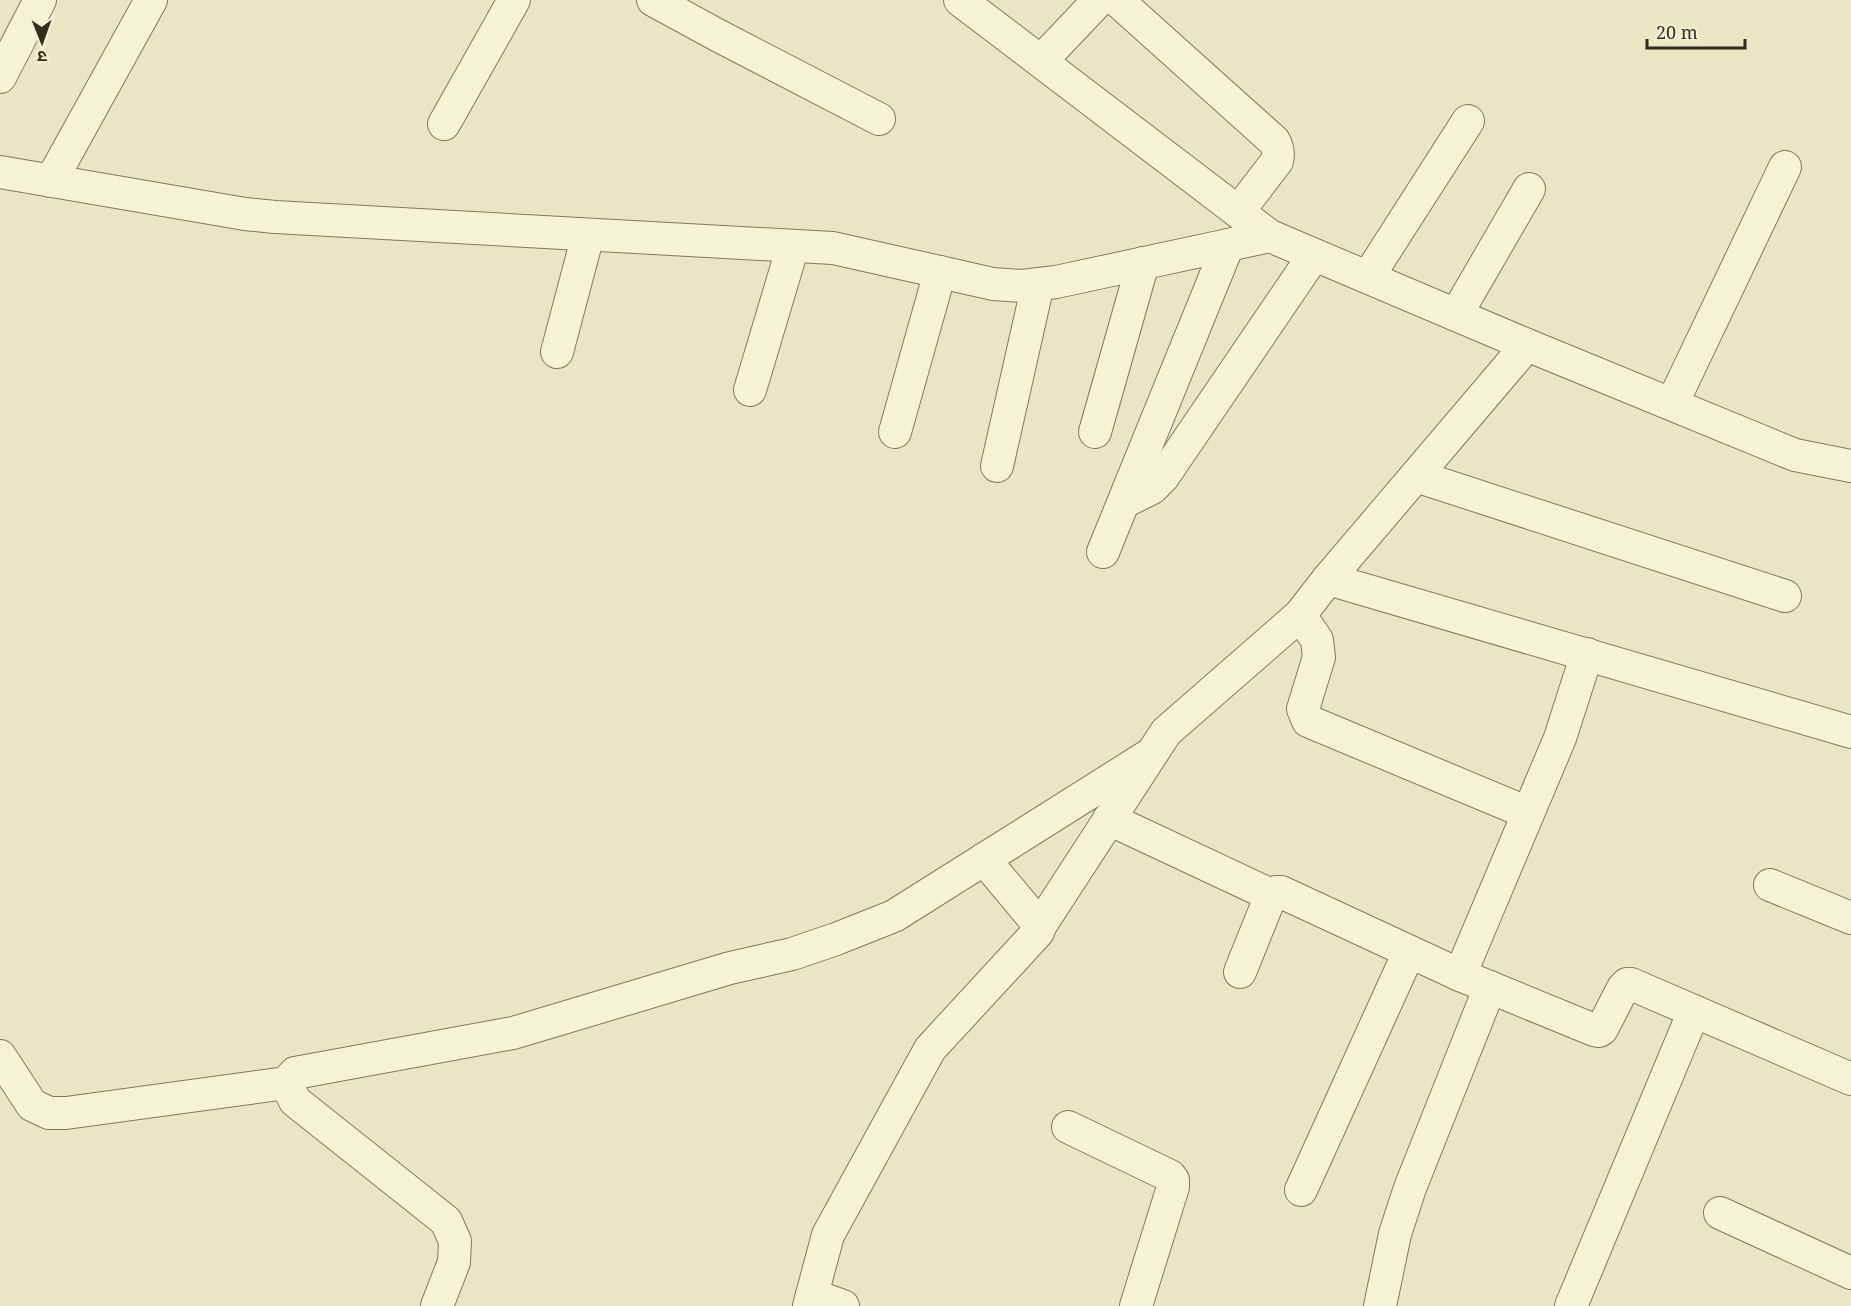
<svg xmlns="http://www.w3.org/2000/svg" width="1851" height="1306" font-family="'Noto Serif','Noto Sans Devanagari',serif">
<rect width="100%" height="100%" fill="#e9e7c3"/>
<g fill="none" stroke-linecap="round" stroke-linejoin="round">
<defs>
<g id="minor">
<path d="M653,0l66,36 160,83"/>
<path d="M960,0l310,236 257,109 268,110 56,11"/>
<path d="M1117,0l157,141c4,7 5,12 3,20l-39,51"/>
<path d="M1041,61l58,-61"/>
<path d="M0,77l40,-77"/>
<path d="M444,124l70,-124"/>
<path d="M0,172l245,42 30,3 558,31 160,36 29,2 34,-4 214,-46"/>
<path d="M51,181l100,-181"/>
<path d="M1368,277l100,-156"/>
<path d="M1456,315l73,-126"/>
<path d="M557,352l31,-117"/>
<path d="M750,390l43,-144"/>
<path d="M1672,404l113,-237"/>
<path d="M895,432l45,-160"/>
<path d="M1095,432l48,-169"/>
<path d="M997,466l41,-182"/>
<path d="M1416,476l369,120"/>
<path d="M1124,502l28,-14 11,-11 151,-222"/>
<path d="M1103,552l125,-307"/>
<path d="M1328,579l523,153"/>
<path d="M1300,615l17,25 2,17 -16,52 5,12 220,92"/>
<path d="M1109,819l162,76"/>
<path d="M984,859l56,67"/>
<path d="M1770,885l81,33"/>
<path d="M1240,972l31,-77 5,-3h5l179,83 134,55 5,1 3,-2 21,-41 4,-4h4l220,95"/>
<path d="M1460,975l100,-237 27,-84"/>
<path d="M0,1056l32,49 17,8h17l220,-30"/>
<path d="M1068,1127l102,49 3,4v7l-37,119"/>
<path d="M1301,1190l108,-238"/>
<path d="M1720,1213l131,60"/>
<path d="M812,1295l31,11"/>
<path d="M437,1306l17,-44 1,-21 -9,-20 -151,-120 -9,-18 9,-10 218,-40 217,-65 62,-14 44,-15 58,-23 257,-162"/>
<path d="M809,1306l19,-71 102,-186 108,-117 2,-6 126,-194 134,-117 28,-36 199,-234"/>
<path d="M1380,1306l15,-72 15,-46 80,-201"/>
<path d="M1571,1306l123,-295"/>
</g>
</defs>
<use href="#minor" stroke="#81795c" stroke-width="34"/>
<use href="#minor" stroke="#f5f3d5" stroke-width="32"/>
</g>
<g transform="translate(42 42) rotate(179)" stroke="#f1f0d2" stroke-width="4.5" paint-order="stroke">
<path d="M0-4.5L10 22L0 15L-10 22Z" fill="#332d1e"/>
<text y="-9" font-size="16" font-weight="bold" text-anchor="middle" fill="#332d1e">उ</text>
</g>
<path d="M1647 39v9h98v-9" fill="none" stroke="#332d1e" stroke-width="3"/>
<text x="1656" y="39" font-size="18" fill="#332d1e" stroke="#f1f0d2" stroke-width="4.5" paint-order="stroke">20 m</text>
</svg>
